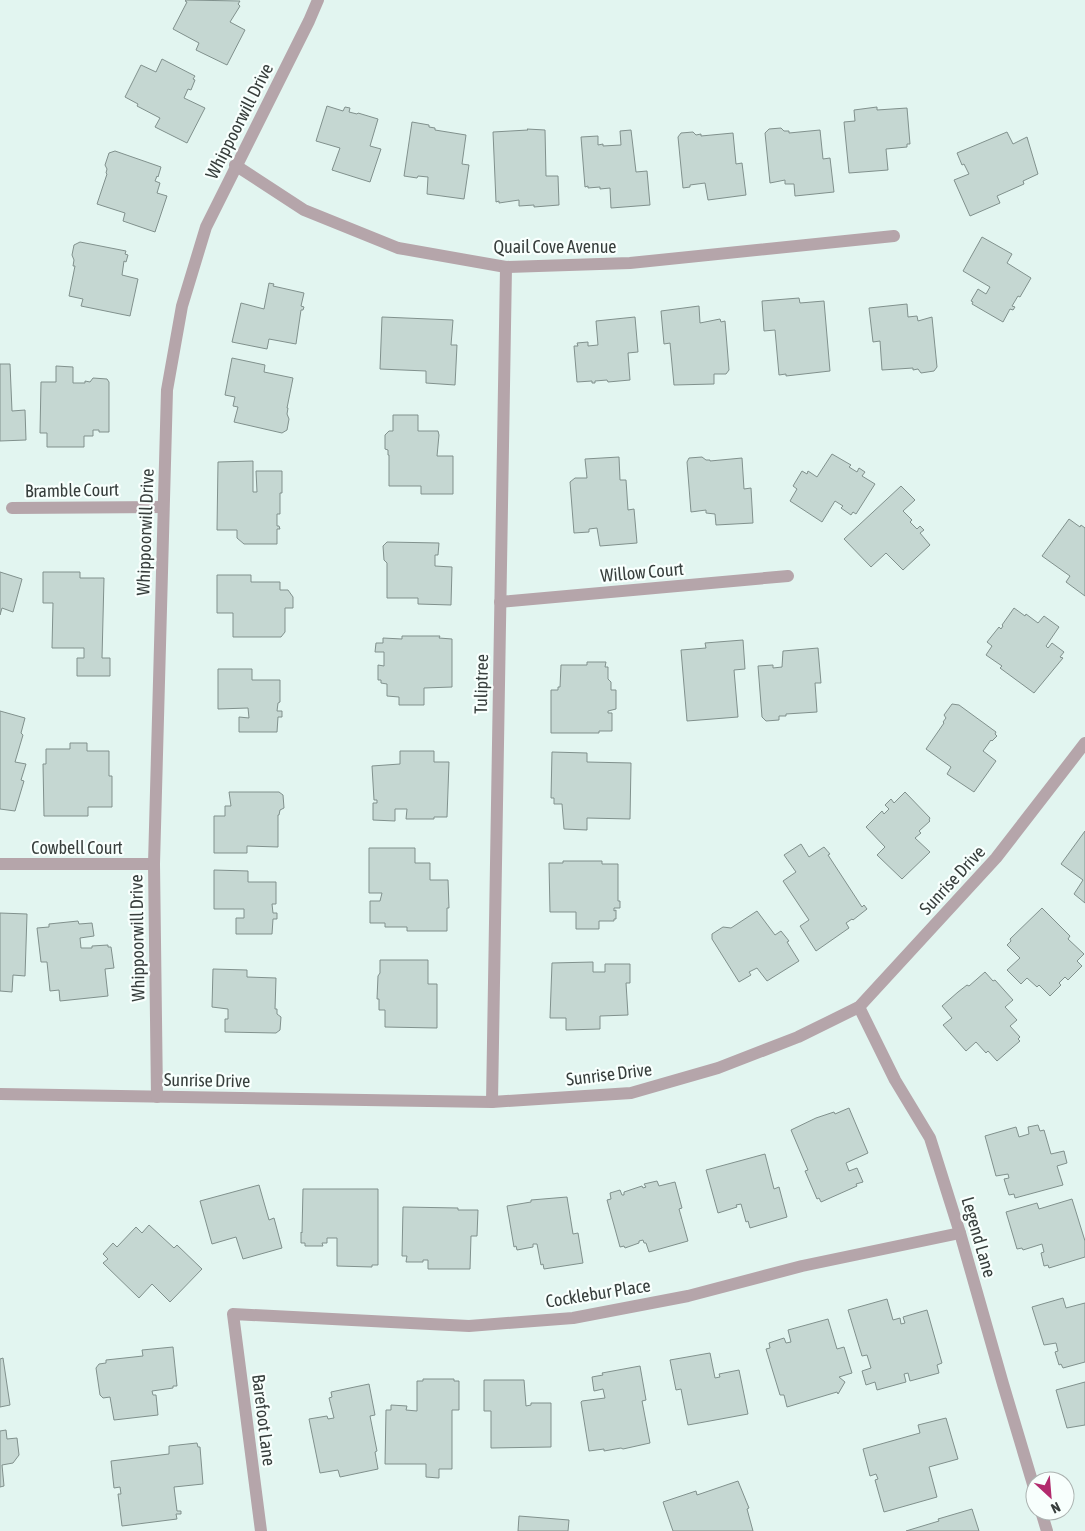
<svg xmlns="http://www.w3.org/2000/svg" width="1085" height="1531" font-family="'Asap Condensed',sans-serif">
<rect width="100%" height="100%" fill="#e2f5f0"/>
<g fill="#c5d7d2" stroke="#81918d">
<path d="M186,0l54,1 -2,3 2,2 -10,16 15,8 -18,35 -31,-15 3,-7 -26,-14 14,-27 -2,-1z"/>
<path d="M162,59l33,17 -2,3 2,1 -4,10 -3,-1 -4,9 21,10 -18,35 -32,-16 5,-9 -23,-12 1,-2 -13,-7 16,-32 15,7z"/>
<path d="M327,106l16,5 2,-4 5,1 -1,4 8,2 1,-1 20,6 -8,27 11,3 -11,33 -38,-12 8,-22 -24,-7z"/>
<path d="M877,107v3l30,-2 3,36h-3v3l-21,2 2,21 -39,3 -5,-51 11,-1 -1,-11z"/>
<path d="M412,122l17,3v2l6,1v2l31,5 -4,29 7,1 -5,34 -37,-5 1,-17 -10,-1 -1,2 -13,-2z"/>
<path d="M781,128l3,3h5v2l31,-3 3,29 7,-1 4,34 -39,4 -1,-12h-9v-4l-15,3 -5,-50 4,-4z"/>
<path d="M527,129l18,1 1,46h12l1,29 -25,2v-2l-15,1v-6l-20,3v-2l-3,1 -3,-70 35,-2z"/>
<path d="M631,130l5,42 11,-1 3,34 -39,3 -1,-20 -10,1v-2l-12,1v-2l-3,1 -4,-50 17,-1v9l5,-1v2l18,-1 -1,-14z"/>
<path d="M693,132l3,3 5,-1v2l32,-3 3,31 6,-1 4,32 -38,5 -3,-17 -15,2v2l-7,1 -5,-51 3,-4z"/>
<path d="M1007,132l6,12 14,-7 11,37 -15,7 1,3 -27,12 3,7 -30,13 -16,-36 15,-6 -5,-10 -2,1 -5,-12z"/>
<path d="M115,151l46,16 -3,10 -1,-1 -2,5 5,2 -3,10 10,3 -12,36 -32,-11 2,-8 -28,-9 10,-30 -1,-1 1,-4 -2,-4 4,-12z"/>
<path d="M982,237l30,17 -5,9 24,15 -11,19 -2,-1 -6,10 3,1 -2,3 -3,-1 -7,13 -31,-18 1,-2 -2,-1 7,-12 8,5 4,-7 -27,-16z"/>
<path d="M80,242l46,9 -1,3 3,1 -2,7 -2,-1 -2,14 16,4 -8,37 -49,-10 2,-7 -14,-3 6,-30h-2l1,-6 -2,-5 2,-10z"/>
<path d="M269,283l5,1 -1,2 31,7 -3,13 3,1 -1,3h-2l-5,34 -27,-5 -2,10 -35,-7 9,-39 23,6z"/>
<path d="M799,298l1,5 24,-2 6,70 -44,5v-2l-7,1 -4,-45 -11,1 -2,-30z"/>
<path d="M907,304l1,13 9,-1 1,5 14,-4 5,50 -3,4 -13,2 -3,-4 -5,1v-2l-31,2 -2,-29 -7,1 -4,-34z"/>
<path d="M699,306l1,17 20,-4 1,3 4,-1 4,49 -3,4h-12v10l-40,1 -4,-42 -6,1 -3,-33z"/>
<path d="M382,317l71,3 -2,25h6l-2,40 -29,-2v-12l-46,-2z"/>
<path d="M635,317l3,35 -10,1 2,27 -22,2 -1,-2 -12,1v2h-3v-2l-15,1 -3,-36h4l-1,-3 11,-1v4l10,-1 -2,-24z"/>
<path d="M232,358l33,7 -1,7 29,6 -6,30h1l-1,6 2,5 -2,11 -5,3 -48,-11 4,-15 -5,-1 2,-9 -10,-2z"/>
<path d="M0,364h10l2,47 13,-1 1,30 -26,1z"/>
<path d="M56,366l17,1v16h12v-2l5,1 3,-4 14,1 2,3v50h-10v-2h-6v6h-9v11h-37v-14h-7l1,-51h15z"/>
<path d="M393,415h25v16h20l1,4 -2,21h16v38h-32v-8h-32v-31h-1v-5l-3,-1v-14l4,-4h4z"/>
<path d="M832,454l19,11 -2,2 8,5 2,-4 6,4 -3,4 13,8 -19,30 -3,-2 -2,3 -10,-7 2,-2 -8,-5 -13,21 -32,-21 7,-12 -4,-3 9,-15 5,3 1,-3 9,6z"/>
<path d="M619,457l1,23h6l2,30 6,-1 3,34 -37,3 -3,-18 -8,1v3l-15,1 -4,-51 5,-4h12l-2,-19z"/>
<path d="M702,457l4,3h4v1l32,-3 2,31 7,-1 2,35 -37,2 -1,-11 -9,-1v-3l-15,2 -4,-50 2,-4z"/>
<path d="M253,461v31h4l-1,-21h26v22h-2v21h-3v12h2l1,3h-3v15h-33l-7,-6v-8h-20l1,-68z"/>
<path d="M901,486l14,14 -12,11 9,9 -2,2 7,7 3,-3 4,4 -4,3 10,12 -27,25 -17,-17 -15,14 -27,-28z"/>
<path d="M1069,519l11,8 1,-2 4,3v68l-19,-14 4,-6 -28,-20z"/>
<path d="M387,542l52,1 -1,12h-3v11l17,1 -1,38 -33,-1v-6h-31v-35l-3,-3 -1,-14z"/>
<path d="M0,572l22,7 -9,33 -11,-4 -2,7z"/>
<path d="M43,572h37v6h24l-2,80h8v18h-33v-18h7v-10h-32l1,-45h-10z"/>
<path d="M217,575h34v7h29v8h8l5,7v11h-8v24l-4,5h-48v-24h-16z"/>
<path d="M1014,608l11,8 1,-2 12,9 6,-7 15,11 -13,19 2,2 4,-5 12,9 -4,5 3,1 -29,35 -34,-25 2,-2 -16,-11 6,-9 -5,-4 12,-15 2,2 2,-3 -1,-1z"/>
<path d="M402,636h38l-1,2 13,1v48l-28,1v17h-25v-8l-12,-1v-12l-6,-1v-3h-3v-15l6,1v-14h-9l1,-9h7v-5l19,1z"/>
<path d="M743,640l2,29 -11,1 4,47 -51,4 -6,-71 25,-2 -1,-5z"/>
<path d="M818,648l3,35h-6l2,29 -31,2v2h-7v4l-13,1 -4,-4 -4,-51 15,-1v3l9,-1 1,-16z"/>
<path d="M587,662h19l-1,5h3v12l3,3v8h5v19l-8,2v2h4v18h-13v2h-48v-43h7v-3h2l1,-22h26z"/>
<path d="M218,669h34v11h28v22l-2,1 -1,8h5v6h-4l-1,15h-38v-15l10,1 -1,-10 -30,1z"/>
<path d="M952,704l7,1 37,27 -1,2 2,2 -5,5 -1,-1 -8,11 13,10 -22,31 -27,-18 4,-7 -25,-18 18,-26 -1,-1 3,-4 -2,-3z"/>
<path d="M0,711l25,7 -4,15 2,2 -8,27 11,2 -5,16 3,1 -9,30 -15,-2z"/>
<path d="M70,743h17v8h22v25h3v31h-24v9h-44l-1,-52h3v-15h24z"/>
<path d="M400,751h34v11h15l-2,55h-13v2h-28l1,-10h-12v12l-22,-1v-17h4v-3h-3l-2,-34 28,-2z"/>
<path d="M552,752l35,1v9l44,1 -1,56 -43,-1v12l-23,-1 -2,-25h-8v-6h-3z"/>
<path d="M229,792h50l4,3 1,13 -4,2 -1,5h-1v32l-31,-1v7h-33v-37h11v-10h6z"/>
<path d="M905,792l25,26 -1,2 1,1 -11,10 2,2 -6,5 15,14 -28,27 -25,-24 8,-8 -19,-20 16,-16 2,3 5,-5 -4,-4 6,-6 3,4z"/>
<path d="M1085,831v72l-11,-9 9,-14 -22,-16z"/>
<path d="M801,844l8,13 15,-10 6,7 -2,1 34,52 2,-2 3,4 -14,11 -1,-1 -6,4 3,5 -33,23 -16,-25 9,-6 -26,-39 13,-9 -12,-17z"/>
<path d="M369,848h46v15h15v17h18l1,28h-2v23h-40v-4h-22v-4h-15v-22h10l2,-8h-13z"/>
<path d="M563,861h39v3h16v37h2v7h-6v3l2,-1v9h-2v2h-15v8h-23v-17h-26l-1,-49h14z"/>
<path d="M214,870l34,1v11h28v22h-4l1,9h4v6h-4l-1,15h-36v-16h8v-9h-30z"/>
<path d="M1042,908l28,28 -2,3 16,15 -7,7 5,5 -14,14 -3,-3 -6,6 2,2 -11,11 -11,-11 -2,2 -10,-9 -6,6 -14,-14 13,-12 -13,-13 4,-4 -1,-2z"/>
<path d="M757,911l18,24 6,-4 8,10 -2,1 12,19 -32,20 -10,-13 -8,4 2,3 -12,7 -27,-43v-5l11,-7 8,1z"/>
<path d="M0,913l27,1 -2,62 -12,-1 -1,17 -12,-1z"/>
<path d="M78,921l1,3 13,-1 2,13 -14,2 1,10h11v-2l16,-1v2h3l3,21 -9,1 3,27 -48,5 -1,-11 -9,1 -3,-29h-6l-4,-34 12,-1v-3z"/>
<path d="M380,960h48v24h9v44l-52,-1v-17h-6v-11h-2l1,-23 2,-3z"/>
<path d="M593,962v10h12v-8h25v19h-4l2,32 -28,1v13l-34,1v-12h-16l2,-55z"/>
<path d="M213,969l34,1v7l29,1 -1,31h2v5l4,3 -1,13 -4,3 -51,-1v-13h3v-10l-16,-2z"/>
<path d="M985,972l8,9 2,-1 18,20 -8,7 12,13 -7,6 10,11 -2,2 2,2 -23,20 -9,-10 -2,2 -10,-11 -10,9 -23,-26 9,-7 -10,-12 16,-14 9,-7 2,1z"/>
<path d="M849,1108l19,45 -22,10 3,8 8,-3 6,14 -7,2 1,2 -36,16 -2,-4 -2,1 -12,-28 3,-1 -17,-40 25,-12 18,-6 1,2z"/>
<path d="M1038,1125l2,6 4,-1 7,24 13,-3 3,12 -10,3 6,19 -48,13 -1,-4 -5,1 -5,-16 5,-1 -1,-4 -12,2 -11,-40 31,-9 3,10 10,-3 -1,-7z"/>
<path d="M765,1154l9,35 5,-2 8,30 -37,11 -2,-7 -2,1 -5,-18 -5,1 1,2 -19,6 -12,-43z"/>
<path d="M657,1181l2,5 16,-4 7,26 -3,1 9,32 -39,11 -3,-9h-2l-1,-3 -4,1v2l-14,5 -1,-2 -4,1 -13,-47 4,-1 -1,-6 10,-3 2,5h2v-3l18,-6 1,2 3,-1 -2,-3z"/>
<path d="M259,1185l10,35 5,-2 8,30 -39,11 -7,-22 -24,7 -12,-43z"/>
<path d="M303,1189h75v76h-6v2l-35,-1v-28h-10v5h-5l1,3h-18v-3h-4v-11l1,1z"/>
<path d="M567,1197l6,37 5,-1 5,30 -39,6 -1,-5 -2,1 -4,-21h-4v3l-16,3 -1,-4 -2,1 -7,-41 24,-4v-2z"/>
<path d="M1072,1199l13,42v16l-36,11 -1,-3 -4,1 -3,-13 3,-1 -2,-8 -19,6 -1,-2 -5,1 -11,-37 31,-9 2,6z"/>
<path d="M403,1207l55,1v2h20l-1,26h-6l-1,33h-42v-9h-5v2h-17l1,-6h-5z"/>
<path d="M149,1225l25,23 3,-3 25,24 -32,33 -18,-18 -13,14 -36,-35 5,-4 -5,-5 10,-11 4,4 19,-20 6,6z"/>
<path d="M1063,1298l3,10 19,-5v59l-22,6 -2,-4 -2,1 -4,-13 3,-1 -2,-8 -12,2 -12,-38z"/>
<path d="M887,1299l6,21 7,-2 1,6 4,-1 -2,-6 24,-7 15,53 -5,2 2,8 -29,8 -2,-8 -4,1 2,8 -29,8 -2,-8 -9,3 -4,-14 9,-3 -4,-13 -5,1 -14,-46z"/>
<path d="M828,1319l9,30 7,-2 8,26 -13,4 6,5 -7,12 -1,-2 -50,15 -3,-12h-4l-14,-46 4,-1 -1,-5 15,-5 2,5 5,-1 -3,-12z"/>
<path d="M173,1347l4,39h-4v2l-21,3 1,4h3l2,20 -44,5 -4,-23 -7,1 -3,-3 -4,-27 3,-4 7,-1v-3l37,-4 -1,-6z"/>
<path d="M710,1353l5,25 5,-1 -1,-3 20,-4 9,44 -60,11 -7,-36 -5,1 -6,-30z"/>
<path d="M3,1358l7,47 -10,2v-48z"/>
<path d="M640,1366l6,34 -4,1 8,42 -27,6 -2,-1 -17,3v-2l-15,2 -8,-49 1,-1 23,-3 -2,-9 -9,2 -2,-14 11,-2 -1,-2z"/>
<path d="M423,1379h31v2h5v29h-7v59h-13v9l-13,-1v-13h-41l1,-54h5v-5l16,1 -1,4 11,1v-30h6z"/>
<path d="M484,1380h40l2,26 5,-1v-2h20v44l-60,1v-37h-7z"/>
<path d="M1085,1382v43l-18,3 -11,-38z"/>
<path d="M369,1384l6,31 -5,1 7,35 -2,1 3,17 -38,8 -2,-7 -18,3 -11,-54 18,-3 1,3 6,-1 -5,-20 3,-1 -1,-5z"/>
<path d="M946,1418l12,41 -29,8 8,30 -53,15 -9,-32 3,-1 -2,-5 -6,2 -7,-27 57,-16 -2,-8z"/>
<path d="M6,1430l1,9 10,-1 2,17 -6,8 -11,2 2,21 -4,1v-56z"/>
<path d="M197,1443l1,4h2l3,37 -29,3 3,24h4v3h-5l1,5 -55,7 -4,-32h3l-1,-7 -6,1 -3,-27 58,-7v-8z"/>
<path d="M738,1481l11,27 -2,1 6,22h-80l-10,-29 33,-11 1,4z"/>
<path d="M972,1509l7,22h-73l33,-10 -1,-2z"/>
<path d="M519,1516l50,4 -1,11h-50z"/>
</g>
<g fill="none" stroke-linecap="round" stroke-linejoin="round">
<g stroke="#b5a5aa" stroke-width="12">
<path d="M235,165l69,45 94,38 108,19 124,-4 264,-27"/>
<path d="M12,508l151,-1"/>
<path d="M500,602l288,-26"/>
<path d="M0,864h154"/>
<path d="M859,1007l36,73 35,58 30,95 43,151 32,107"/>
<path d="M0,1094l492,8 139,-9 87,-25 80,-31 61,-30 137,-149 89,-115"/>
<path d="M157,1097l-3,-233 13,-474 15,-84 24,-79 103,-206 9,-21"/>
<path d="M492,1102l14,-835"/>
<path d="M1041,1511l6,20"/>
<path d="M261,1531l-28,-217 236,12 104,-8 115,-22 114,-30 158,-33"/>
</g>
</g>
<g text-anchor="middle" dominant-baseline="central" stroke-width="4.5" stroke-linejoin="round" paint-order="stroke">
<g font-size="18" fill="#373e3c" stroke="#f8fffd">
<text transform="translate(239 121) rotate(-63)">Whippoorwill Drive</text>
<text x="555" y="246">Quail Cove Avenue</text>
<text transform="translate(72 490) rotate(-1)">Bramble Court</text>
<text transform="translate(145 532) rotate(-88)">Whippoorwill Drive</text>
<text transform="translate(642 572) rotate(-5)">Willow Court</text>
<text transform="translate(481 684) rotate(-89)">Tuliptree</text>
<text x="77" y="847">Cowbell Court</text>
<text transform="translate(952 880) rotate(-47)">Sunrise Drive</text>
<text transform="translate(137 938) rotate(-91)">Whippoorwill Drive</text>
<text transform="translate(609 1074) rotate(-7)">Sunrise Drive</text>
<text transform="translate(207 1080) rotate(1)">Sunrise Drive</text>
<text transform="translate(979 1237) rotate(74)">Legend Lane</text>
<text transform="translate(598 1293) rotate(-9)">Cocklebur Place</text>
<text transform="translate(264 1420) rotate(83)">Barefoot Lane</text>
</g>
</g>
<g transform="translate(1050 1496) rotate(154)"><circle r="24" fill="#f8fffd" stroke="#abb2b0"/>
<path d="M0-4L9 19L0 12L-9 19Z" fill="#b22b6d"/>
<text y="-8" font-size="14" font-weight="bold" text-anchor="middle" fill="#373e3c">N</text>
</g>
</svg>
